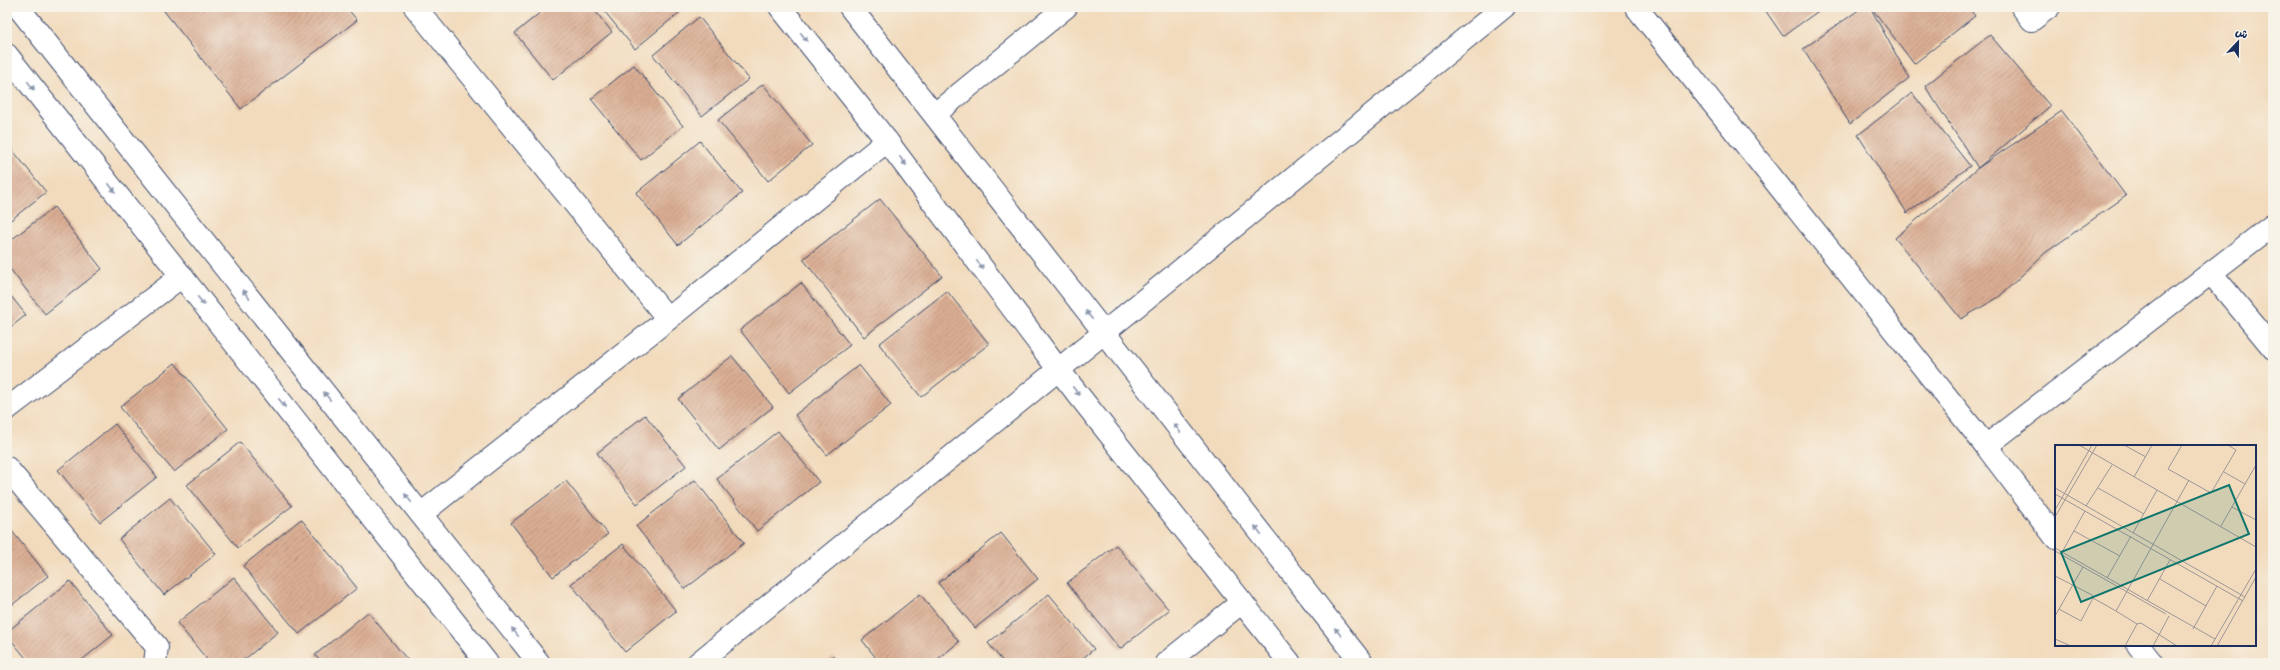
<svg xmlns="http://www.w3.org/2000/svg" width="2280" height="670" font-family="Itim,'Playpen Sans Arabic',sans-serif">
<defs>
<pattern id="building-hatch" width="6" height="6" patternUnits="userSpaceOnUse"><rect width="6" height="6" fill="#daad93"/><path d="M-1 1l2-2M0 6l6-6M5 7l2-2" fill="none" stroke="#b08d7b"/></pattern>
</defs>
<rect width="100%" height="100%" fill="#f7f3e8"/>
<filter id="ink" filterUnits="userSpaceOnUse"><feTurbulence type="fractalNoise" baseFrequency=".025" numOctaves="2"/><feDisplacementMap in="SourceGraphic" scale="8" xChannelSelector="R" yChannelSelector="G"/><feConvolveMatrix kernelMatrix="1 2 1 2 8 2 1 2 1" color-interpolation-filters="sRGB"/></filter>
<filter id="wash" filterUnits="userSpaceOnUse"><feTurbulence type="fractalNoise" baseFrequency=".012" numOctaves="4" result="noise"/><feDisplacementMap in="SourceGraphic" scale="16" xChannelSelector="R" yChannelSelector="G"/><feGaussianBlur stdDeviation="0.9" result="paint"/><feColorMatrix in="noise" values="0 0 0 0 0 0 0 0 0 0 0 0 0 0 0 0 0 1.4 0 .05"/><feComposite in="paint" operator="in"/></filter>
<g filter="url(#wash)">
<rect width="100%" height="100%" fill="#f2dbbd"/>
<g id="blocks">
<g fill="url(#building-hatch)">
<path d="M161,7h185l11,13 -116,89z"/>
<path d="M547,7h45l20,25 -59,48 -38,-47z"/>
<path d="M601,7h85l-51,42z"/>
<path d="M1763,7h61l-41,29z"/>
<path d="M1863,7h7l39,71 -59,46 -47,-75z"/>
<path d="M1871,7h97l7,9 -61,48z"/>
<path d="M699,17l50,62 -47,37 -49,-61z"/>
<path d="M1990,35l60,71 -72,62 -53,-82z"/>
<path d="M634,65l49,61 -42,34 -50,-61z"/>
<path d="M763,84l49,61 -44,36 -50,-61z"/>
<path d="M1912,93l58,73 -63,47 -49,-78z"/>
<path d="M2062,111l64,85 -81,57 -46,44 -38,22 -66,-81 83,-70z"/>
<path d="M700,141l42,52 -64,52 -42,-52z"/>
<path d="M7,143l39,49 -39,31z"/>
<path d="M880,199l62,77 -78,61 -61,-78z"/>
<path d="M54,207l48,62 -57,45 -38,-49v-22z"/>
<path d="M801,283l49,62 -61,48 -49,-63z"/>
<path d="M7,291l19,24 -19,15z"/>
<path d="M947,291l42,53 -68,53 -42,-53z"/>
<path d="M732,356l41,51 -54,43 -41,-51z"/>
<path d="M175,363l53,66 -54,43 -54,-65z"/>
<path d="M859,365l32,40 -64,50 -32,-40z"/>
<path d="M645,415l41,51 -49,38 -40,-51z"/>
<path d="M115,424l42,53 -57,45 -42,-52z"/>
<path d="M778,431l41,51 -62,49 -40,-52z"/>
<path d="M240,442l52,64 -54,42 -51,-63z"/>
<path d="M695,480l49,63 -59,46 -49,-63z"/>
<path d="M566,481l42,53 -55,43 -42,-54z"/>
<path d="M170,498l46,56 -52,41 -45,-56z"/>
<path d="M301,519l56,69 -58,46 -56,-68z"/>
<path d="M7,525l41,51 -41,33z"/>
<path d="M1001,533l37,46 -63,49 -37,-45z"/>
<path d="M623,544l53,67 -51,41 -54,-68z"/>
<path d="M1116,545l53,65 -49,39 -53,-66z"/>
<path d="M234,577l44,55 -38,31h-30l-33,-40z"/>
<path d="M70,581l43,54 -35,28h-48l-23,-28v-3z"/>
<path d="M920,594l39,48 -26,21h-53l-18,-23z"/>
<path d="M1049,594l45,55 -17,14h-73l-16,-20z"/>
<path d="M368,612l42,51h-88l-7,-8z"/>
<path d="M833,656l5,7h-13z"/>
</g>
</g>
</g>
<g filter="url(#ink)">
<use href="#blocks" fill-opacity="0" stroke="#3b496c" stroke-width="1"/>
<g fill="none" stroke-linecap="round" stroke-linejoin="round">
<defs>
<g id="minor">
<path d="M18,7l521,656"/>
<path d="M415,7l253,312"/>
<path d="M780,7l107,134 171,228 232,294"/>
<path d="M850,7l512,656"/>
<path d="M1636,7l350,439 70,92"/>
<path d="M2022,7l10,13 17,-13"/>
<path d="M7,55l480,608"/>
<path d="M935,114l131,-107"/>
<path d="M2211,273l62,75"/>
<path d="M7,409l175,-133"/>
<path d="M1986,446l287,-221"/>
<path d="M7,468l150,179 -2,16"/>
<path d="M421,514l247,-195 219,-178"/>
<path d="M2138,645l14,18"/>
<path d="M698,663l806,-656"/>
<path d="M1166,663l76,-61"/>
</g>
</defs>
<use href="#minor" stroke="#3b496c" stroke-width="24"/>
<use href="#minor" stroke="#fff" stroke-width="22"/>
</g>
<defs><path id="oneway-solid" d="M-6-.8H1V-3.2L6.5 0L1 3.2V.8H-6Z"/></defs>
<g fill="#8d97ae">
<use href="#oneway-solid" transform="translate(804 37) rotate(51)"/>
<use href="#oneway-solid" transform="translate(31 86) rotate(52)"/>
<use href="#oneway-solid" transform="translate(903 161) rotate(53)"/>
<use href="#oneway-solid" transform="translate(112 188) rotate(52)"/>
<use href="#oneway-solid" transform="translate(980 265) rotate(53)"/>
<use href="#oneway-solid" transform="translate(246 294) rotate(-128)"/>
<use href="#oneway-solid" transform="translate(201 301) rotate(52)"/>
<use href="#oneway-solid" transform="translate(1089 315) rotate(-127)"/>
<use href="#oneway-solid" transform="translate(1076 391) rotate(52)"/>
<use href="#oneway-solid" transform="translate(327 396) rotate(-128)"/>
<use href="#oneway-solid" transform="translate(282 403) rotate(52)"/>
<use href="#oneway-solid" transform="translate(1177 428) rotate(-128)"/>
<use href="#oneway-solid" transform="translate(408 498) rotate(-128)"/>
<use href="#oneway-solid" transform="translate(1258 530) rotate(-128)"/>
<use href="#oneway-solid" transform="translate(515 632) rotate(-128)"/>
<use href="#oneway-solid" transform="translate(1338 632) rotate(-128)"/>
</g>
</g>
<g transform="translate(2055 445)">
<rect width="201" height="201" fill="#f2dbbd"/>
<path fill="none" stroke="#9c9697" stroke-width="1" d="M24,0l177,102M69,0l22,12M127,0l-14,24 43,24 25,-43 -8,-5M79,32l18,-32M190,39l11,-19M0,43l190,109M43,43l46,26M0,49l188,107M31,61l26,-41M177,62l24,13M0,65l37,-65M0,72l42,-72M166,81l24,-42 -21,-12M19,86l46,25M78,88l24,-43M0,103l160,91M0,106l111,63M6,109l24,-43M0,131l37,19 1,3M52,133l24,-42M105,134l46,27M92,156l23,-41M4,164l22,12 12,-23 23,13 21,13 -12,22M61,166l73,-131M0,171l28,-49M82,179l4,-1 36,23M138,184l24,-43M0,194l16,7M98,201l16,-30M156,201l45,-77M162,201l39,-69"/>
<path fill="#0f766e" fill-opacity="0.15" stroke="#0f766e" stroke-width="2" d="M174,40l20,49 -168,68 -20,-50z"/>
<rect width="201" height="201" fill="none" stroke="#1b2f5e" stroke-width="2"/>
</g>
<rect width="2280" height="670" fill="none" stroke="#f7f3e8" stroke-width="24"/>
<g transform="translate(2238 42) rotate(22)" stroke="#f7f3e8" stroke-width="3" paint-order="stroke">
<path d="M0-3L7 15L0 10L-7 15Z" fill="#1b2f5e"/>
<text y="-6" font-size="11" font-weight="bold" text-anchor="middle" fill="#1b2f5e">ش</text>
</g>
</svg>
